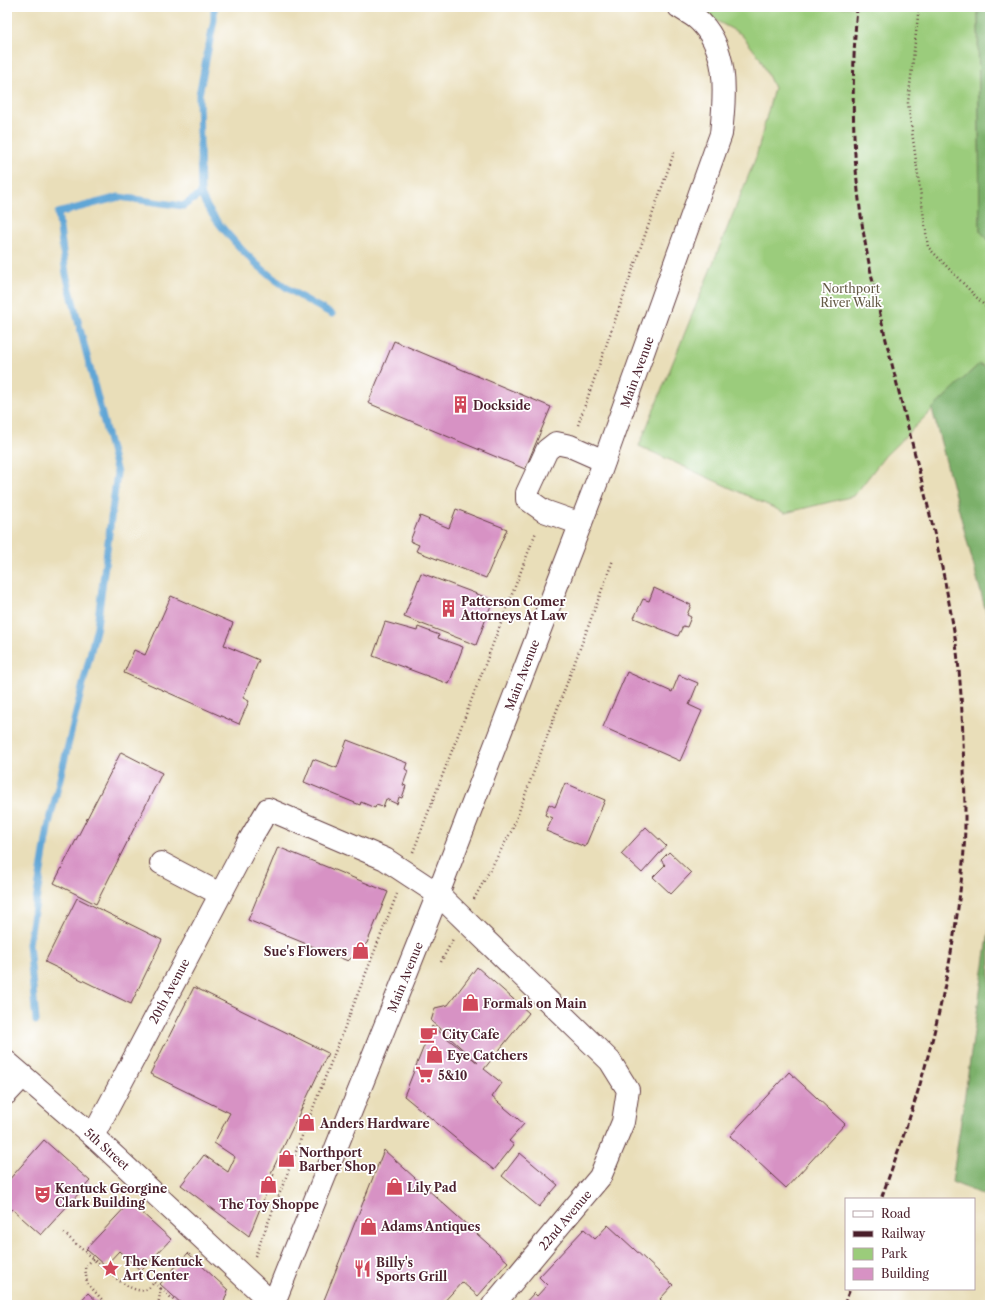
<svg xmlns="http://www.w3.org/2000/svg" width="997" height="1312" font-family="'Libre Caslon Text',serif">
<rect width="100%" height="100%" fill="#fff"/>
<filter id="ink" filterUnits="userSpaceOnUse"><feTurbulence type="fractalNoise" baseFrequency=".025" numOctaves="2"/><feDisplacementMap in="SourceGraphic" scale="8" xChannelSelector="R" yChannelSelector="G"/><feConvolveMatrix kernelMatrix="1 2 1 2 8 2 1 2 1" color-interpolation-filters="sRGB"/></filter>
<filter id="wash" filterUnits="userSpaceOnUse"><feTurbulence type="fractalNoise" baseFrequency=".012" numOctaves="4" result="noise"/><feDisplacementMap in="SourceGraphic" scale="16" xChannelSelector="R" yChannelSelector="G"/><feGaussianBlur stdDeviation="0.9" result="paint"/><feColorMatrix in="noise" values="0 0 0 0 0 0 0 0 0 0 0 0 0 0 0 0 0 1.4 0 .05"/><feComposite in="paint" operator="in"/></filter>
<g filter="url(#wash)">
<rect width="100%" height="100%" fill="#e9deb9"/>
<path fill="#9bcc7b" stroke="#727653" d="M691,7h287l2,223 10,12v127l-11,-5 -94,92 -31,40 -69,17 -146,-67 117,-289 18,-69 -14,-30 -19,-24z"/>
<g fill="#7cb06b" stroke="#63684b">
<path d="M978,7h12v235l-10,-11z"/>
<path d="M979,364l11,5v258l-58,-218z"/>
<path d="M990,924v274l-38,-16z"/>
</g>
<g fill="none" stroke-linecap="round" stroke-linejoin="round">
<g stroke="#60a6d6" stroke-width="7">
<path d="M201,194c5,14 15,26 25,38 33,39 61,59 106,82"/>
<path d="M36,1021l-7,-77 19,-116 49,-202 20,-153 -51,-199 -8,-61 61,-16 64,9 18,-12 -2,-99 15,-75v-13"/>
</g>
</g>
<g id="blocks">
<g fill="#d792c4">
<path d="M394,341l157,66 -26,62 -157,-66z"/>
<path d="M456,509l51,20 -21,49 -70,-27 3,-6 -9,-4 10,-25 29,12z"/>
<path d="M421,573l72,27 -17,45 -72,-28z"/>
<path d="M654,588l37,17 -4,10 4,2 -4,10 -4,-1 -5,10 -44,-18 9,-19 6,2z"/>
<path d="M171,596l62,27 -9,22 35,15 -16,38 6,3 -10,23 -115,-51 10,-23 11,5z"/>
<path d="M385,622l32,9 1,-4 21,8 -1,3 25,9 -14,37 -76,-28z"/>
<path d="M627,672l45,20 7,-17 19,8 -9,22 13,6 -22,50 -77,-34z"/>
<path d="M347,740l60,23 -2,6 3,2 -5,14 3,1 -4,12 -3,-1 -2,7 -11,-5 -3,8 -7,-2 -1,3 -14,-6 -1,3 -56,-23 9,-23 24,9z"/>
<path d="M121,752l41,21 -66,131 -42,-21z"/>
<path d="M565,783l40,17 -20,47 -39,-16 6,-13 -7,-3 4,-11 6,3z"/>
<path d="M646,827l20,19 -24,27 -21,-19z"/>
<path d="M278,847l110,45 -21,51 -19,18 -100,-41z"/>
<path d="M669,852l22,21 -20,21 -18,-17 12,-12 -4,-5z"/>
<path d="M77,898l85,42 -31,64 -86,-42z"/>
<path d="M477,967l52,46 -45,56 18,14 -10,14 32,27 -15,17 5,4 -20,25 -90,-74 28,-70 46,37 -47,-42 4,-13 13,-3z"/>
<path d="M194,987l134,66 -57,120 3,1 -25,62 -68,-51 23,-30 24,17 7,-15 -21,-14 16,-30 -80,-39z"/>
<path d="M789,1072l56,52 -59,64 -56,-52z"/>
<path d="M44,1140l46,41 -49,54 -29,-26 -5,5v-32z"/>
<path d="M384,1150l124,112 -30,34 -16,-14 -21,23h-119z"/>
<path d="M520,1153l38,32 -19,22 -37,-31z"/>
<path d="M130,1202l41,37 -30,32 -22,-20 -14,15 -19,-17z"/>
<path d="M608,1225l65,60 -13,14 6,6h-143l11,-12 3,3 10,-11 -8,-8 45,-48 11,10z"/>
<path d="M188,1253l40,37 -5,15h-40l-23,-21z"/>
<path d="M88,1293l13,12h-24z"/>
</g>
</g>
</g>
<g filter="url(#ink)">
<use href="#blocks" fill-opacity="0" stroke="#623c40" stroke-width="1"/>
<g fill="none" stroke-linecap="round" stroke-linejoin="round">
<defs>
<g id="minor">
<path d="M679,7l16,10"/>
<path d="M581,524l-37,-13 -17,-12v-6l20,-43 9,-7 14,3 34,15"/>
<path d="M161,863l59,31"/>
<path d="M7,1093l16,-17"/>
<path d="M93,1136l153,-290 22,-37 117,50 53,35 172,167 18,29 -5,32 -23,55 -107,128"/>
</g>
<g id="major">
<path d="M7,1062l86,74 181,169"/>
<path d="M273,1305l165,-411 161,-418 122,-342c4,-40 9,-88 -26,-117"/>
</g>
</defs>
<use href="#minor" stroke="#623c40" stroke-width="24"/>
<use href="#major" stroke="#623c40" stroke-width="24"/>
<g stroke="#623c40" stroke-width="2.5" stroke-dasharray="1 3" stroke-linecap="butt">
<path d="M919,7l-11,96 20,144 58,60 4,2"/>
<path d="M578,425l97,-275"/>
<path d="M413,852l123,-320"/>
<path d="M474,899l38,-69 101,-270"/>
<path d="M441,962l12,-23"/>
<path d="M64,1233l29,26"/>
<path d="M255,1256l142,-362"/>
<path d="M107,1305l-20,-22 -2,-16 8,-8c11,9 37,35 52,31 4,-1 7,-5 9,-8l7,7"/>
<path d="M158,1305l3,-16 18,16"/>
</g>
<use href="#minor" stroke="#fff" stroke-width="22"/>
<use href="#major" stroke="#fff" stroke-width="22"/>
<g stroke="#4a1f2b" stroke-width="3" stroke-dasharray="6 3" stroke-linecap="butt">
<path d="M857,7c-7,86 -5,176 13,261 25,124 65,244 85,369 5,34 7,69 8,103 1,40 4,82 0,122 -7,82 -25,166 -50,245 -10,31 -21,61 -32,92"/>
<path d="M844,1305l6,-16"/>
</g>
</g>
</g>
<defs>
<symbol id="building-bare" viewBox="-9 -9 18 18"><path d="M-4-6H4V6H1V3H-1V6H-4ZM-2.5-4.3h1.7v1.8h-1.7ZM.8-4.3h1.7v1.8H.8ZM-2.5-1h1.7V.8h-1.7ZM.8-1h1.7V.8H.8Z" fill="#d1495b" stroke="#fff" stroke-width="2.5" paint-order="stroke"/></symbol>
<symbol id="shop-bare" viewBox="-9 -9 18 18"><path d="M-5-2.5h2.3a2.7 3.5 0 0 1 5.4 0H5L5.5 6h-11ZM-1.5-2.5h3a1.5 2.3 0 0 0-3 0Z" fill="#d1495b" stroke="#fff" stroke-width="2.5" paint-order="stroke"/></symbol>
<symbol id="cafe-bare" viewBox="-9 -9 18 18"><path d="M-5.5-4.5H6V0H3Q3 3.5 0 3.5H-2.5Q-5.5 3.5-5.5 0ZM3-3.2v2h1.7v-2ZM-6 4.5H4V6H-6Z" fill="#d1495b" stroke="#fff" stroke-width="2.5" paint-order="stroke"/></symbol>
<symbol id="supermarket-bare" viewBox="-9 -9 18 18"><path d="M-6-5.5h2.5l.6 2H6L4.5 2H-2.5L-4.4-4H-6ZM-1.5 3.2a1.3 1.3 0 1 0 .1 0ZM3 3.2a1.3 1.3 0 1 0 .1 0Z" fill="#d1495b" stroke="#fff" stroke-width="2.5" paint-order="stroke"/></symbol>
<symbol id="theatre-bare" viewBox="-9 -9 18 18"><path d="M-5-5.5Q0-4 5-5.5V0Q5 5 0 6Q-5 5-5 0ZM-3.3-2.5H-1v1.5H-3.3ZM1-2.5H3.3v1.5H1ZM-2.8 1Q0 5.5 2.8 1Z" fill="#d1495b" stroke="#fff" stroke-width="2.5" paint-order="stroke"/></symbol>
<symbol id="sight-bare" viewBox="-9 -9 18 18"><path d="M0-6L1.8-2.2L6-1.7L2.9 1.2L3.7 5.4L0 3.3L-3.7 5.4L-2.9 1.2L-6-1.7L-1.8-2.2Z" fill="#d1495b" stroke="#fff" stroke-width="2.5" paint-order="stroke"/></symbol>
<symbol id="restaurant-bare" viewBox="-9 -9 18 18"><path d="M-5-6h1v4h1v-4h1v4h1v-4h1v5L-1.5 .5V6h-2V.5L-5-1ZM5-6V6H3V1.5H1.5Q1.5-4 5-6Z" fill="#d1495b" stroke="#fff" stroke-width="2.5" paint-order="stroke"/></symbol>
</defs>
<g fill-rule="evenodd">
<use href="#building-bare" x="448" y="392" width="25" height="25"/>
<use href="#building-bare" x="436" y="596" width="25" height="25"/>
<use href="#shop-bare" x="348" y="938" width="25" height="25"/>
<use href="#shop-bare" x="458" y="990" width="25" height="25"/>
<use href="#cafe-bare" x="416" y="1022" width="25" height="25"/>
<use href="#shop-bare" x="422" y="1042" width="25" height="25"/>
<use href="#supermarket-bare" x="412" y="1062" width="25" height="25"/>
<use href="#shop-bare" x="294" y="1110" width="25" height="25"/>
<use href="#shop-bare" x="274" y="1146" width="25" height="25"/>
<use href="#shop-bare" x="256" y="1172" width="25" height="25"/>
<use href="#shop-bare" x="382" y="1174" width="25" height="25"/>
<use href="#theatre-bare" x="30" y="1182" width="25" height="25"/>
<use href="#shop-bare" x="356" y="1214" width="25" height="25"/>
<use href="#sight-bare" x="98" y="1256" width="25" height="25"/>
<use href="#restaurant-bare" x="350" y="1256" width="25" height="25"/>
</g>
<g text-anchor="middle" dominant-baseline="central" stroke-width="3.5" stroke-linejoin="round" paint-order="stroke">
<g font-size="12" fill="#665c47" stroke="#fff">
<text x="851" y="288">Northport<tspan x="851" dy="14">River Walk</tspan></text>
</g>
<g font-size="12" fill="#4a1f2b" stroke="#fff">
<text transform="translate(637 372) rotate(-70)">Main Avenue</text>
<text transform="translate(522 675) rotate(-69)">Main Avenue</text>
<text transform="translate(405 977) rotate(-68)">Main Avenue</text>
<text transform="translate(169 991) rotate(-62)">20th Avenue</text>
<text transform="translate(107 1149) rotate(42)">5th Street</text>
<text transform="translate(565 1220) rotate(-50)">22nd Avenue</text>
</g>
<g font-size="12" font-weight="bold" fill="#4a1f2b" stroke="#fff" text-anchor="start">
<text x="473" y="405">Dockside</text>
<text x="461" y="601">Patterson Comer<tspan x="461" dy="14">Attorneys At Law</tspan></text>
<text x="347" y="951" text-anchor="end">Sue's Flowers</text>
<text x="483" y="1003">Formals on Main</text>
<text x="442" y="1034">City Cafe</text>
<text x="447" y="1055">Eye Catchers</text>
<text x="438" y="1075">5&amp;10</text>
<text x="320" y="1123">Anders Hardware</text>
<text x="299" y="1152">Northport<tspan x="299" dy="14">Barber Shop</tspan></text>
<text x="407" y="1187">Lily Pad</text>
<text x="55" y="1188">Kentuck Georgine<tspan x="55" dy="14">Clark Building</tspan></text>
<text x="269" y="1204" text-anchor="middle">The Toy Shoppe</text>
<text x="381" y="1226">Adams Antiques</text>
<text x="123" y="1261">The Kentuck<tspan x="123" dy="14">Art Center</tspan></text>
<text x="376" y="1262">Billy's<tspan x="376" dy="14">Sports Grill</tspan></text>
</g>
</g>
<rect width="997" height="1312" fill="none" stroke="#fff" stroke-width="24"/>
<rect x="845" y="1198" width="130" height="92" fill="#ffffff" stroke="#b7a5aa"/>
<rect x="853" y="1211" width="20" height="6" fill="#ffffff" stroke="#b7a5aa"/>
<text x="881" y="1218" font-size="12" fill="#4a1f2b">Road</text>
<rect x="853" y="1231" width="20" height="6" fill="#4a1f2b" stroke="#b7a5aa"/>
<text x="881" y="1238" font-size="12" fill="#4a1f2b">Railway</text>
<rect x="853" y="1248" width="20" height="12" fill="#9bcc7b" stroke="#b7a5aa"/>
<text x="881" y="1258" font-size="12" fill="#4a1f2b">Park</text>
<rect x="853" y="1268" width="20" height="12" fill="#d792c4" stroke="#b7a5aa"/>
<text x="881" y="1278" font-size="12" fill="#4a1f2b">Building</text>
</svg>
